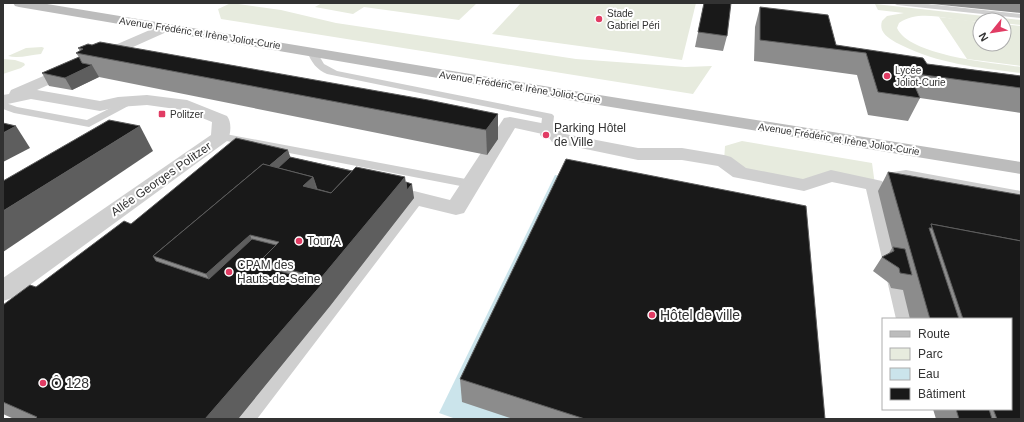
<svg xmlns="http://www.w3.org/2000/svg" width="1024" height="422" font-family="Arial,sans-serif">
<rect width="100%" height="100%" fill="#fff"/>
<g fill="#e7ebde">
<path d="M231,3l50,7 55,13 240,36 109,8 27,-1 -19,28 -472,-75 -3,-10z"/>
<path d="M322,3h155l-18,17 -95,-13 -11,7 -38,-7z"/>
<path d="M521,3h175l-14,57 -190,-26z"/>
<path d="M875,4l146,16v5l-17,-2v-3c-8,0 -18,0 -25,1 -26,2 -56,-14 -80,2l-2,5c12,28 97,35 124,39v6c-41,-5 -82,-9 -120,-28 -6,-3 -16,-8 -19,-15 -1,-3 -1,-6 0,-9l5,-5 17,-3 -26,-3z"/>
<path d="M939,17l41,5v22h24v-20l17,2v40l-54,-7z"/>
<path d="M42,47l2,1 -3,6c-11,1 -23,5 -33,2l18,-8z"/>
<path d="M3,59l12,1 9,3 1,2 -4,3 -18,6z"/>
<path d="M742,141l130,22 3,22 -44,-9 -27,9 -64,-12 -16,-12 1,-15z"/>
</g>
<path fill="#cbe4eb" d="M555,175l144,28 -154,216h-89l-17,-6z"/>
<g fill="none" stroke-linecap="round" stroke-linejoin="round">
<g fill="#cfcfcf" fill-rule="evenodd">
<path d="M893,3h26l102,11v4l-124,-13z"/>
<path d="M312,48l3,1 9,15 13,7 215,43 2,2 -2,19 -2,2h-8l-2,-2 2,-17 -215,-44c-10,-4 -16,-12 -20,-23z"/>
<path d="M128,99l4,1 1,2 -1,2 -43,23 -75,-14 -11,-4v-7l14,5 70,13z"/>
<path d="M220,133l251,47 5,1 2,3 -2,3 -5,1 -255,-49 -2,-2 2,-2z"/>
<path d="M906,170l115,21v8l-115,-21 -8,1 -2,7h-10l-2,-3 3,-10z"/>
</g>
<path fill="#cfcfcf" fill-rule="evenodd" d="M510,117l52,10 3,7 73,14h44l42,7 7,2 15,11 57,11 28,-9 51,11 3,4 39,134h-28l-30,-130 -34,-7 -28,9 -71,-14 -15,-11 -36,-6h-44l-86,-18 -5,-7 -32,-7 -51,85 -8,2 -37,-9 -162,213h-35l5,-10 88,-103 91,-113 8,-2 36,9 54,-82z"/>
<path fill="#cfcfcf" fill-rule="evenodd" d="M166,23l5,1 2,3 -2,3 -134,60 63,11 18,-4 29,-2 40,5 40,16c5,6 4,19 0,25l-215,157 -9,3v-23l208,-143 1,-13 -29,-12 -36,-5 -29,2 -18,4 -69,-12 -28,6v-10l6,-1 2,-4z"/>
<path fill="#bcbcbc" fill-rule="evenodd" d="M13,3h28l527,87 453,72v12l-453,-74 -549,-93 -4,-1z"/>
</g>
<g fill="#8c8c8c">
<path d="M704,3l23,33 -4,15 -28,-4z"/>
<path d="M922,3h99v10z"/>
<path d="M760,7l76,38 91,19 94,12v37l-101,-15 -12,23 -40,-6 -11,-40 -103,-14 1,-34z"/>
<path d="M78,48l420,66v25l-11,16 -388,-78 -27,13 -23,-4 -7,-13 37,-16 -3,-4 4,-2z"/>
<path d="M290,157l116,25 8,16 -84,108 -92,113h-224l-11,-5v-109l33,-18 95,-63z"/>
<path d="M888,172l133,23v224h-85l-3,-10h78v-90h-101l-7,-29 -12,-2 -2,-5 -16,-12 9,-14 7,-4 3,-5 -14,-57z"/>
<path d="M460,379l365,40h-312l-51,-17z"/>
</g>
<g fill="#5e5e5e">
<path d="M92,65l7,12 -27,13 -7,-12z"/>
<path d="M498,114v25l-11,16 -1,-25z"/>
<path d="M16,126l14,22 -27,14v-29z"/>
<path d="M140,126l13,25 -150,101v-41z"/>
<path d="M288,150l7,21 -136,87z"/>
<path d="M313,177l7,25 -17,-16z"/>
<path d="M405,177l2,13 5,-6 2,14 -84,108 -92,113h-33l118,-136 -2,-5z"/>
<path d="M250,235l11,27h-2l-38,40 -15,-28z"/>
</g>
<g fill="#191919" stroke="#5e5e5e">
<path d="M704,3h27l-4,33 -29,-4z"/>
<path d="M760,7l68,8 8,30 87,13 4,6 94,12v12l-112,-15 11,25 -42,-6 -12,-39 -106,-13z"/>
<path d="M100,42l328,58 70,14 -12,16 -410,-77 7,-4 -5,-1 10,-4 4,1z"/>
<path d="M79,57l3,6 10,2 -27,13 -23,-5z"/>
<path d="M109,120l31,6 -137,85v-30z"/>
<path d="M3,123l13,3 -13,7z"/>
<path d="M236,138l52,12 -19,16 -6,-2 -110,92 3,5 53,18 43,-40 24,6 -17,17 2,4 62,17 -118,136h-170l2,-2 -34,-15v-97l27,-20 6,2 88,-66 7,3z"/>
<path d="M290,157l62,14 -21,22 -14,-4 -4,-12 -35,-9z"/>
<path d="M566,159l240,47 19,213h-240l-125,-40z"/>
<path d="M263,164l50,13 -10,9 28,7 25,-26 49,10 -84,101 -62,-16 20,-20 -29,-7 -44,39 -53,-18z"/>
<path d="M888,172l133,23v46l-90,-17 1,4h-3l30,91h-29z"/>
<path d="M406,182l6,2 -5,6z"/>
<path d="M931,224l90,17v178h-24l-4,-10h18v-90h-48z"/>
<path d="M893,247l12,2 7,26 -12,-2 -1,-5 -17,-11 12,-6z"/>
<path d="M956,409h33l3,10h-33z"/>
</g>
<g fill="#e13c64" stroke="#fff" stroke-width="1.5">
<circle cx="599" cy="19" r="4"/>
<circle cx="887" cy="76" r="4"/>
<rect x="158" y="110" width="8" height="8" rx="2"/>
<circle cx="546" cy="135" r="4"/>
<circle cx="299" cy="241" r="4"/>
<circle cx="229" cy="272" r="4"/>
<circle cx="652" cy="315" r="4"/>
<circle cx="43" cy="383" r="4"/>
</g>
<g text-anchor="middle" dominant-baseline="central" stroke-width="4" stroke-linejoin="round" paint-order="stroke">
<g font-size="10" fill="#323232" stroke="#fff" text-anchor="start">
<text x="607" y="13">Stade<tspan x="607" dy="12">Gabriel Péri</tspan></text>
<text x="895" y="70">Lycée<tspan x="895" dy="12">Joliot-Curie</tspan></text>
<text x="170" y="114">Politzer</text>
</g>
<g font-size="10" fill="#323232" stroke="#fff">
<text transform="translate(200 33) rotate(9)">Avenue Frédéric et Irène Joliot-Curie</text>
<text transform="translate(520 87) rotate(9)">Avenue Frédéric et Irène Joliot-Curie</text>
<text transform="translate(839 139) rotate(9)">Avenue Frédéric et Irène Joliot-Curie</text>
</g>
<g font-size="12" fill="#323232" stroke="#fff" text-anchor="start">
<text x="554" y="128">Parking Hôtel<tspan x="554" dy="14">de Ville</tspan></text>
<text x="307" y="241">Tour A</text>
<text x="237" y="265">CPAM des<tspan x="237" dy="14">Hauts-de-Seine</tspan></text>
</g>
<g font-size="12" fill="#323232" stroke="#fff">
<text transform="translate(161 179) rotate(-35)">Allée Georges Politzer</text>
</g>
<g font-size="14" fill="#323232" stroke="#fff" text-anchor="start">
<text x="660" y="315">Hôtel de ville</text>
<text x="51" y="383">Ô 128</text>
</g>
</g>
<rect width="1024" height="422" fill="none" stroke="#323232" stroke-width="8"/>
<rect x="882" y="318" width="130" height="92" fill="#ffffff" stroke="#adadad"/>
<rect x="890" y="331" width="20" height="6" fill="#bcbcbc" stroke="#adadad"/>
<text x="918" y="338" font-size="12" fill="#323232">Route</text>
<rect x="890" y="348" width="20" height="12" fill="#e7ebde" stroke="#adadad"/>
<text x="918" y="358" font-size="12" fill="#323232">Parc</text>
<rect x="890" y="368" width="20" height="12" fill="#cbe4eb" stroke="#adadad"/>
<text x="918" y="378" font-size="12" fill="#323232">Eau</text>
<rect x="890" y="388" width="20" height="12" fill="#191919" stroke="#adadad"/>
<text x="918" y="398" font-size="12" fill="#323232">Bâtiment</text>
<g transform="translate(992 32) rotate(240)"><circle r="19" fill="#ffffff" stroke="#adadad"/>
<path d="M0-3L7 15L0 10L-7 15Z" fill="#e13c64"/>
<text y="-6" font-size="11" font-weight="bold" text-anchor="middle" fill="#323232">N</text>
</g>
</svg>
